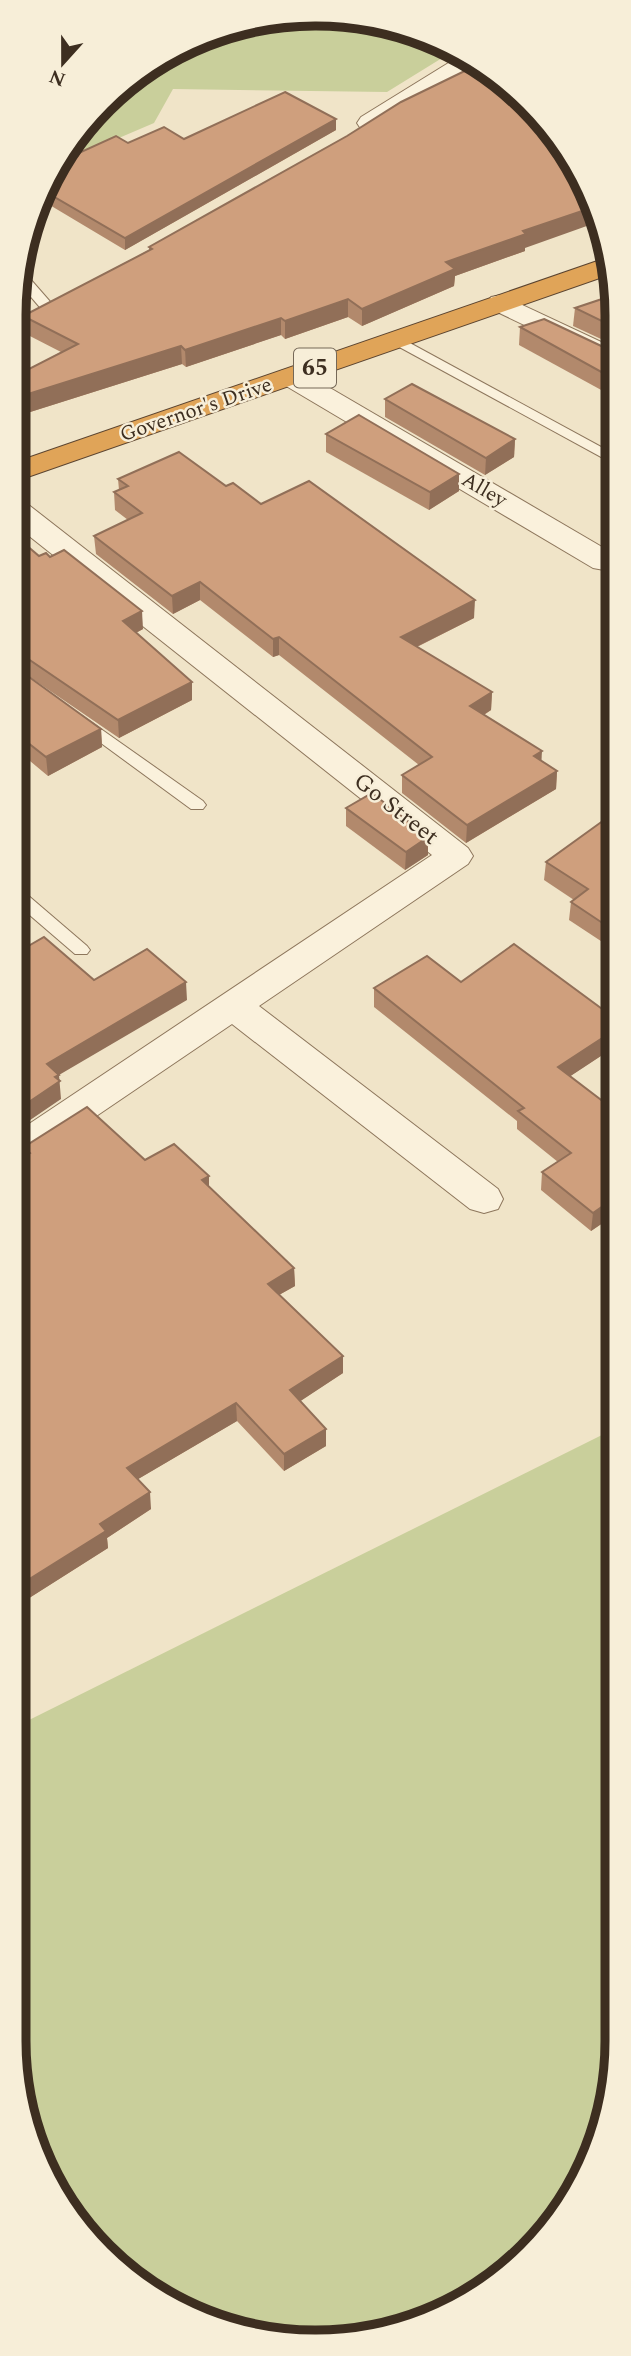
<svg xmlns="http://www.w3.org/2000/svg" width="631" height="2356" font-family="Spectral,serif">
<rect width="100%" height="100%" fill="#f0e4c8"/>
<g fill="#c9cf9b">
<path d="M256,20h118l81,30 -68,42 -214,-3 -19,34 -96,41 7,-16 83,-83z"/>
<path d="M612,1430l-1,669 -35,93 -77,87 -87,47 -117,15 -113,-30 -93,-71 -52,-84 -23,-116 1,-313z"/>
</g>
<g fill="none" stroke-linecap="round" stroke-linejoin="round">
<defs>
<g id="lane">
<path d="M20,272l5,1 28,32v6h-10l-23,-27z"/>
<path d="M397,336l217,118v10l-222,-121 -2,-3z"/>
<path d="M81,715l122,86 3,4 -3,4h-12l-116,-85 -2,-4z"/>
<path d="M18,890l6,2 63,54 3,4 -3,4h-12l-57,-49z"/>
</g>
<g id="street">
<path d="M463,54l17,11 -101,64h-18l-4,-6 4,-6z"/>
<path d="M501,295l113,53v20l-123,-59 -4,-6 4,-6z"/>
<path d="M291,368l10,3 313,183v14l-10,2 -11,-2 -312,-185 -5,-6 5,-6z"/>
<path d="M19,504l11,2 438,342 5,8 -5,8 -209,142 239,183 5,10 -5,10 -14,4 -14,-4 -238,-185 -202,137 -13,4v-33l415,-277 -413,-327z"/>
</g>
<path id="highway" d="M609,257l5,16 -595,207v-19z"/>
</defs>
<use href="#lane" stroke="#8d765c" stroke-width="2"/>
<use href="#street" stroke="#8d765c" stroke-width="2"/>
<use href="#highway" stroke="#5b4430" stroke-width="2"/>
<use href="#lane" fill="#faf1dc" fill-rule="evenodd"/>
<use href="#street" fill="#faf1dc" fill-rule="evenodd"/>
<use href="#highway" fill="#e0a458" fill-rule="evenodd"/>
</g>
<g fill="#b2896c">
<path d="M336,119v11l-211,120 -82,-49 16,-39 69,-19 56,-4z"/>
<path d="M149,247l376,1v3l-70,25 -1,10 -92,40 -14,-9 -63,22 -4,-4 -95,32 -4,-3 -155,49 -8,-18v-21l42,-22 -37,-19 -1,-17 126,-66z"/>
<path d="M614,295v50l-41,-19 2,-18z"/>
<path d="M520,327l94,25v45l-95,-52z"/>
<path d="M385,399l130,40 -1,18 -29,18 -100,-58z"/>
<path d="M326,434l133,40v17l-30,19 -103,-58z"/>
<path d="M118,479l108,7 248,132 -57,29 75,45 -1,18 -7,5 57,46 16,10 -1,18 -90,54 -64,-50v-18l17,-10 -140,-110 -6,2 -73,-57 -27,14 -77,-60 -2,-18 34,-16 -13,-10 -1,-18 5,-2z"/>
<path d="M19,539l20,17 104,73 -7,4 56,49v18l-73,38 -98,-67 80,58 1,18 -54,29 -30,-25z"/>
<path d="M346,808l82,29v18l-23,15 -59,-44z"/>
<path d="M614,816l-1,133 -44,-29 2,-18 3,-2 -30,-20 2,-18z"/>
<path d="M461,982l152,66 -43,28 43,33v107l-22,15 -50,-41 1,-18 16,-10 -41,-33v-8l-143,-114v-19z"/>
<path d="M24,1147l121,13 64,16v11l85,81 1,18 -16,9 64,78 -43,28 26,45 -42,25 -47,-50 -99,58 13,30 -44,29 1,10 -93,59 2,-446 8,-5z"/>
</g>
<g fill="#916f58">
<path d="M336,119v11l-211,120v-12z"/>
<path d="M594,207l4,15 -73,26v3l-70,25 -1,10 -92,40v-17l84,-47 77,-31z"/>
<path d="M348,299v18l-63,22v-18z"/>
<path d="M281,318v17l-95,32 -1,-17z"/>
<path d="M181,346l1,18 -155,49 -2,-18z"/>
<path d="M515,439l-1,18 -29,18 1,-17z"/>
<path d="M459,474v17l-30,19 1,-18z"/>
<path d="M200,582v18l-27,14 -1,-18z"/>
<path d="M475,600l-1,18 -74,37 1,-18z"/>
<path d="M142,611l1,18 -19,10 -1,-18z"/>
<path d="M279,637v18l-6,2v-18z"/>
<path d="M192,682v18l-73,38 -1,-18z"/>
<path d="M492,692l-1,18 -22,14 1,-18z"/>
<path d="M101,729l1,18 -54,29 -2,-19z"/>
<path d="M542,751l-1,18 -7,-13z"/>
<path d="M557,771l-1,18 -90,54 1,-18z"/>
<path d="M428,837v18l-23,15 1,-18z"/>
<path d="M186,982l1,18 -128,75 2,24 -44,30v-19l30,-46z"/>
<path d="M613,1031v17l-56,37 1,-18z"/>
<path d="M209,1176v18l-7,-14z"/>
<path d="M613,1199v17l-22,15 2,-18z"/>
<path d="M294,1268l1,18 -27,15v-17z"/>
<path d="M343,1356v17l-53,35v-18z"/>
<path d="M236,1403l1,18 -109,64 -1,-17z"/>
<path d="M326,1429v17l-42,25v-17z"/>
<path d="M150,1492l1,17 -44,29 1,10 -93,59v-19l85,-64z"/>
</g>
<g fill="#cf9f7d" stroke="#916f58" stroke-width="2">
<path d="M479,64l50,39 57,80 8,24 -71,24 3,3 -80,28 9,7 -93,40 -14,-10 -63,22 -4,-3 -96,32 -4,-4 -156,49 -6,-14v-7l59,-30 -55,-28 129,-67 -3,-2 198,-111 54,-34z"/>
<path d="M285,92l51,27 -211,119 -79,-46 13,-30 57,-26 12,7 36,-16 20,12z"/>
<path d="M614,295v32l-39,-19z"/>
<path d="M544,319l70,33v27l-94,-52z"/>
<path d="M412,384l103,55 -29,19 -101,-59z"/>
<path d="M359,415l100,59 -29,18 -104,-58z"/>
<path d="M179,452l47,34 7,-3 28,21 48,-23 166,119 -74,37 91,55 -22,14 72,45 -8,5 23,15 -90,54 -65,-50 30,-18 -153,-120 -6,2 -73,-57 -28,14 -78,-60 48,-23 -28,-21 14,-6 -10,-7z"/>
<path d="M19,539l20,17 7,-3 4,4 14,-7 78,61 -19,10 69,61 -74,38 -100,-68z"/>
<path d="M18,669l83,60 -55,28 -28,-22z"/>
<path d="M372,793l56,44 -22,15 -60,-44z"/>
<path d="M611,815l3,1 -1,114 -42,-28 17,-13 -42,-27z"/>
<path d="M44,937l50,43 53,-31 39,33 -139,82 12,11 -4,2 5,4 -43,29 1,-158z"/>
<path d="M514,944l99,73v14l-55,36 55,42v90l-20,14 -51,-41 29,-19 -53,-42 6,-3 -150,-120 53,-32 34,26z"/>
<path d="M87,1107l58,53 29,-16 35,32 -7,4 92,88 -26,16 75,72 -53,34 36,39 -42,25 -48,-51 -109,65 23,24 -50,32 6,7 -91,57 2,-427 13,-8 -6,-6z"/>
</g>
<g text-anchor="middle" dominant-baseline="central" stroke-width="5" stroke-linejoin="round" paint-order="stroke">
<g font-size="21" fill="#3d2e20" stroke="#f7eed8">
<text transform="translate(196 410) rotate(-19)">Governor's Drive</text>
<text transform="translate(484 490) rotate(30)">Alley</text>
</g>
<rect fill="#f7eed8" stroke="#756857" stroke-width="2" x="294" y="348.5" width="42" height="39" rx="5"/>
<g font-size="23" font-weight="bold" fill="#3d2e20">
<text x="315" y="368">65</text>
</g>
<g font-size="24" fill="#3d2e20" stroke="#f7eed8">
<text transform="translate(396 809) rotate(38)">Go Street</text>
</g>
</g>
<path d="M0 0H631V2356H0ZM315 26H316A289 289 0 0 1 605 315V2041A289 289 0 0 1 316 2330H315A289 289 0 0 1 26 2041V315A289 289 0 0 1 315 26Z" fill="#f7eed8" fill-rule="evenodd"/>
<path fill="none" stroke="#3d2e20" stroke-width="9" d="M315 26H316A289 289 0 0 1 605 315V2041A289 289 0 0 1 316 2330H315A289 289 0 0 1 26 2041V315A289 289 0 0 1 315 26Z"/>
<g transform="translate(63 63) rotate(201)" stroke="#f7eed8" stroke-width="5" paint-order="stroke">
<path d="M0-5L12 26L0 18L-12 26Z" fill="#3d2e20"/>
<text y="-10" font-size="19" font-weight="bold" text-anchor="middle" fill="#3d2e20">N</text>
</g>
</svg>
